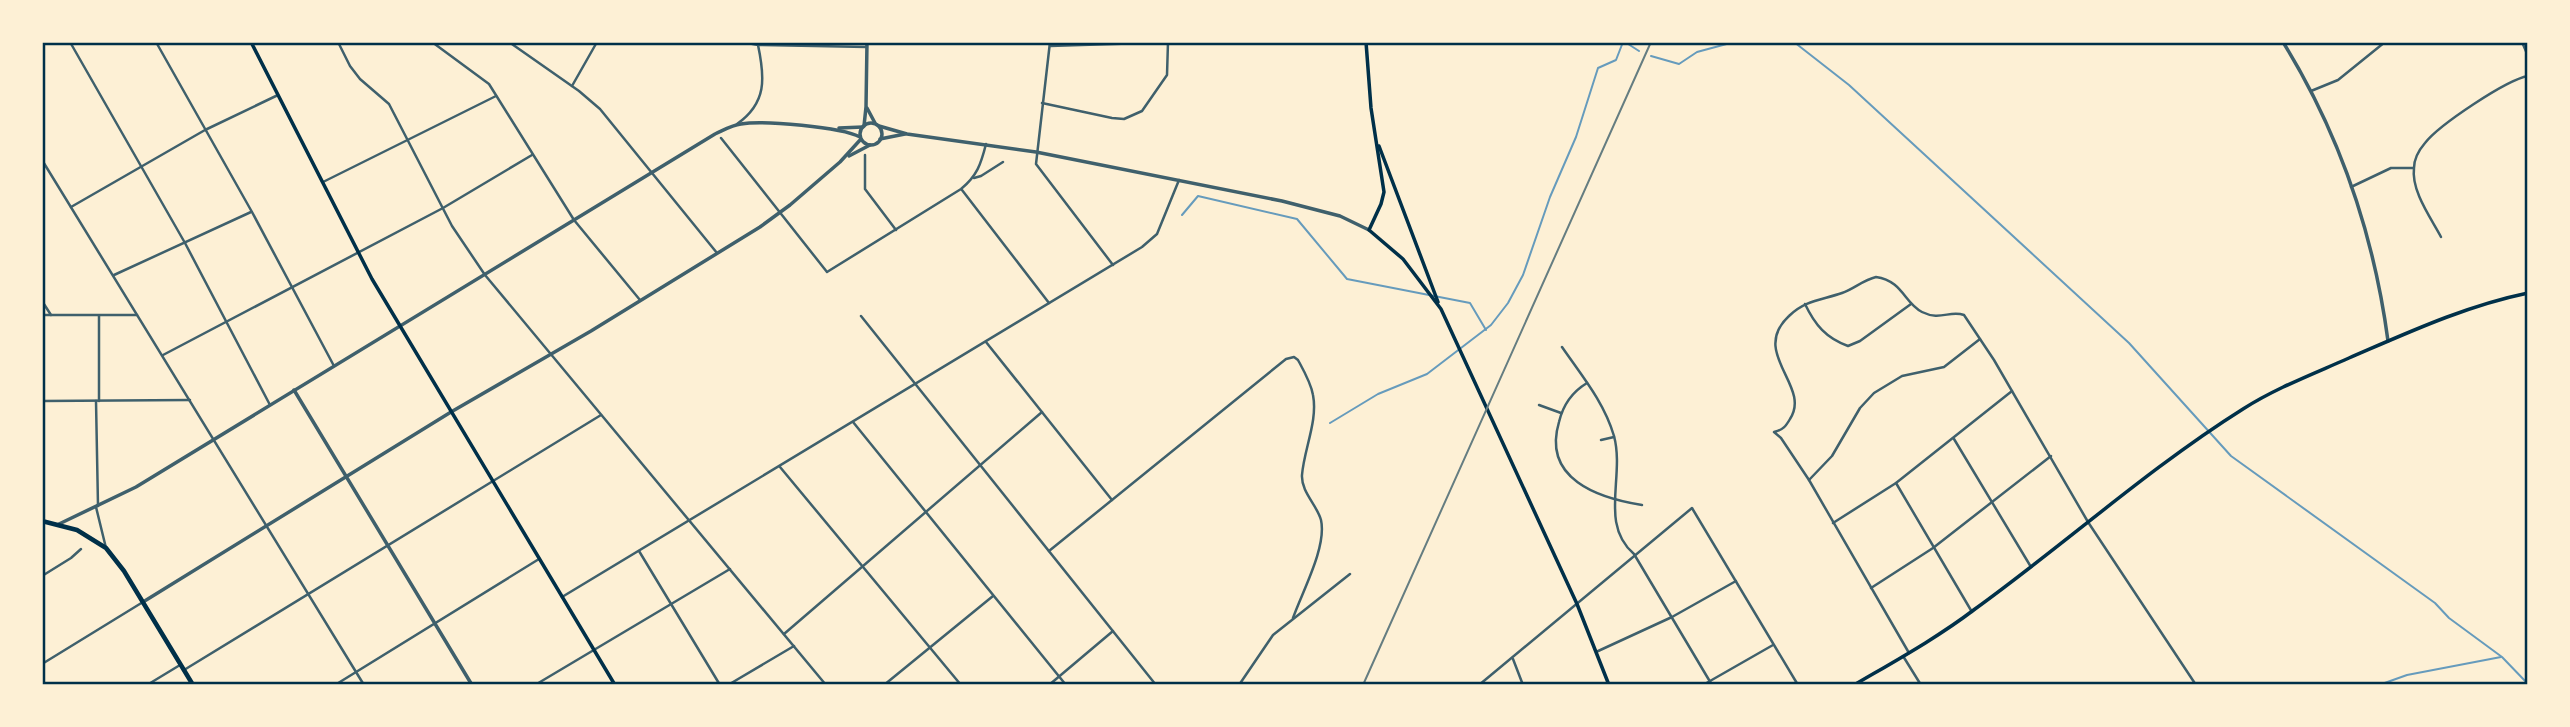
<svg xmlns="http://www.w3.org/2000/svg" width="2570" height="727" font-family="'Zilla Slab',serif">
<rect width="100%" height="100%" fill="#fdf0d5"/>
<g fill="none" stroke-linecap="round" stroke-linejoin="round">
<g stroke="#669bbc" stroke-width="2">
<path d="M1625,42l14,9"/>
<path d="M1794,42l55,43 280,258 102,113 204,147 14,15 53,39 26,27"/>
<path d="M1651,56l28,8 18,-12 37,-10"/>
<path d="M1182,215l16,-19 99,23 50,60 123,24 16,27"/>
<path d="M1330,423l48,-29 49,-20 64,-49 17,-22 15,-28 27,-78 26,-60 22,-69 18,-8 7,-18"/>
<path d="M2379,685l28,-10 94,-18"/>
</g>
<g stroke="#3f606c" stroke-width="2.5">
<path d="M70,42l115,201 85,162"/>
<path d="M156,42l96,170 82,154"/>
<path d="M338,42l12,24 10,13 29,25 63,122 33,49 341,410"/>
<path d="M432,42l57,42 85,136 66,80"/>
<path d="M509,42l70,49 21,18 117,144"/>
<path d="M742,42l16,3 109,2"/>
<path d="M1050,42l-14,122 77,101"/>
<path d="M2522,42l6,14"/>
<path d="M1050,46l127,-4"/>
<path d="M572,86l25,-44"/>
<path d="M2311,91l27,-11 47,-38"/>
<path d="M1042,103l70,15 12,1 18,-8 25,-36 1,-33"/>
<path d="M737,124c30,-21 28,-46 21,-79"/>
<path d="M721,138l106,134 134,-83c16,-13 20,-25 25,-45"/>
<path d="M865,155v34l31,41"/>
<path d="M42,160l322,525"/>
<path d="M974,178l7,-2 22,-14"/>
<path d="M323,182l173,-86"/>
<path d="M2351,187l40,-19h22"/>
<path d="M962,190l87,113"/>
<path d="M71,207l134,-77 73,-35"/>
<path d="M2441,237c-10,-19 -30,-46 -27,-69 0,-9 5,-18 11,-25 14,-18 81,-63 103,-67"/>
<path d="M114,275l137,-63"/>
<path d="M42,301l9,14"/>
<path d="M1805,304c10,21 21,34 43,42l12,-5 51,-37"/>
<path d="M42,315h95"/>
<path d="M99,316v85"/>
<path d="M861,316l295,369"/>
<path d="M986,342l126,158"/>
<path d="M1562,347c20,29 42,55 52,89 11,41 -15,88 20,118l78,131"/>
<path d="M163,355l280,-147 89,-53"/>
<path d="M1587,383c-15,9 -24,22 -28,39 -17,57 39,76 83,83"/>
<path d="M42,401l148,-1"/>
<path d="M96,401l2,105"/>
<path d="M1539,405l22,8"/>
<path d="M853,422l213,263"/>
<path d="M1954,439l77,128"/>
<path d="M1601,440l13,-3"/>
<path d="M780,467l181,218"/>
<path d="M1809,480l23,-24 28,-48 14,-15 28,-17 42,-9 36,-28"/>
<path d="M1896,483l76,129"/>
<path d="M96,507l10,41"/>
<path d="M1833,523l63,-40 116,-92"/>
<path d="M639,551l81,134"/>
<path d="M1049,551l237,-192 8,-2 4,3c6,11 13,23 15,35 5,26 -9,54 -11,80 -1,17 15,30 19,45 6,27 -19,72 -28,98"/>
<path d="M42,576l29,-18 10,-9"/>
<path d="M1871,588l62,-40 118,-92"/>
<path d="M562,597l580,-350 15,-13 22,-54"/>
<path d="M784,634l258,-222"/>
<path d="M1596,652l76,-35 64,-36"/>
<path d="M1909,653l-100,-173 -28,-42 -7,-6c9,-2 12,-6 16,-13 22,-33 -41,-66 -1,-103 16,-16 33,-16 53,-23 12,-4 21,-13 34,-16 27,4 28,26 46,35 18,9 28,-2 42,3l30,45 94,162 108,163"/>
<path d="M1903,656l18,29"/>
<path d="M1513,659l10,26"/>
<path d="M42,664l101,-62"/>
<path d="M184,670l417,-255"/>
<path d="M147,685l33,-20"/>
<path d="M335,685l204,-126"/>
<path d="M535,685l195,-116"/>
<path d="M728,685l66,-39"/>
<path d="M884,685l109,-89"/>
<path d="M1049,685l64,-54"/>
<path d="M1239,685l34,-50 77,-61"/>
<path d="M1479,685l213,-177 106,177"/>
<path d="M1703,685l70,-40"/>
</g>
<g stroke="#3f606c" stroke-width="3.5">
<path d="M2283,42c56,91 91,194 105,299"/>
<path d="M867,108l8,15"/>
<circle cx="871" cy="134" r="11"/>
<path d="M864,126l2,-19 1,-65"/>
<path d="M879,126l28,8 129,18 246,49 58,15 29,14"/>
<path d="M839,128l24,-1"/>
<path d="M880,139l25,-5"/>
<path d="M849,156l21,-11"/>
<path d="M294,390l178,295"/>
<path d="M59,524l77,-37 579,-353c9,-4 17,-9 26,-10 22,-4 100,3 119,13"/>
<path d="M143,602l308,-190 140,-81 169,-104 30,-22 50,-43 21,-23"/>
</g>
<g stroke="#003049" stroke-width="3.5">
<path d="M251,42l121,237 243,406"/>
<path d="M1366,42l5,66 13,84 -3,12 -12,26 34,29 38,50 136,295 32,81"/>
<path d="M1379,146l59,156"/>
<path d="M1854,685c41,-24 83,-47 121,-76 90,-65 174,-141 268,-200 33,-21 70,-35 106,-51 58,-25 116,-52 179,-65"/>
</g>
<path stroke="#003049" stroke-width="4.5" d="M42,521l35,9 29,18 18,23 69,114"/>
<path stroke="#657d81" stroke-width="2" d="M1363,685l288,-643"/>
</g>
<rect width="2570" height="727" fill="none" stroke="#fdf0d5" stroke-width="88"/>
<rect x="44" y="44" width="2482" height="639" fill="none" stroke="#003049" stroke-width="2.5"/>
</svg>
